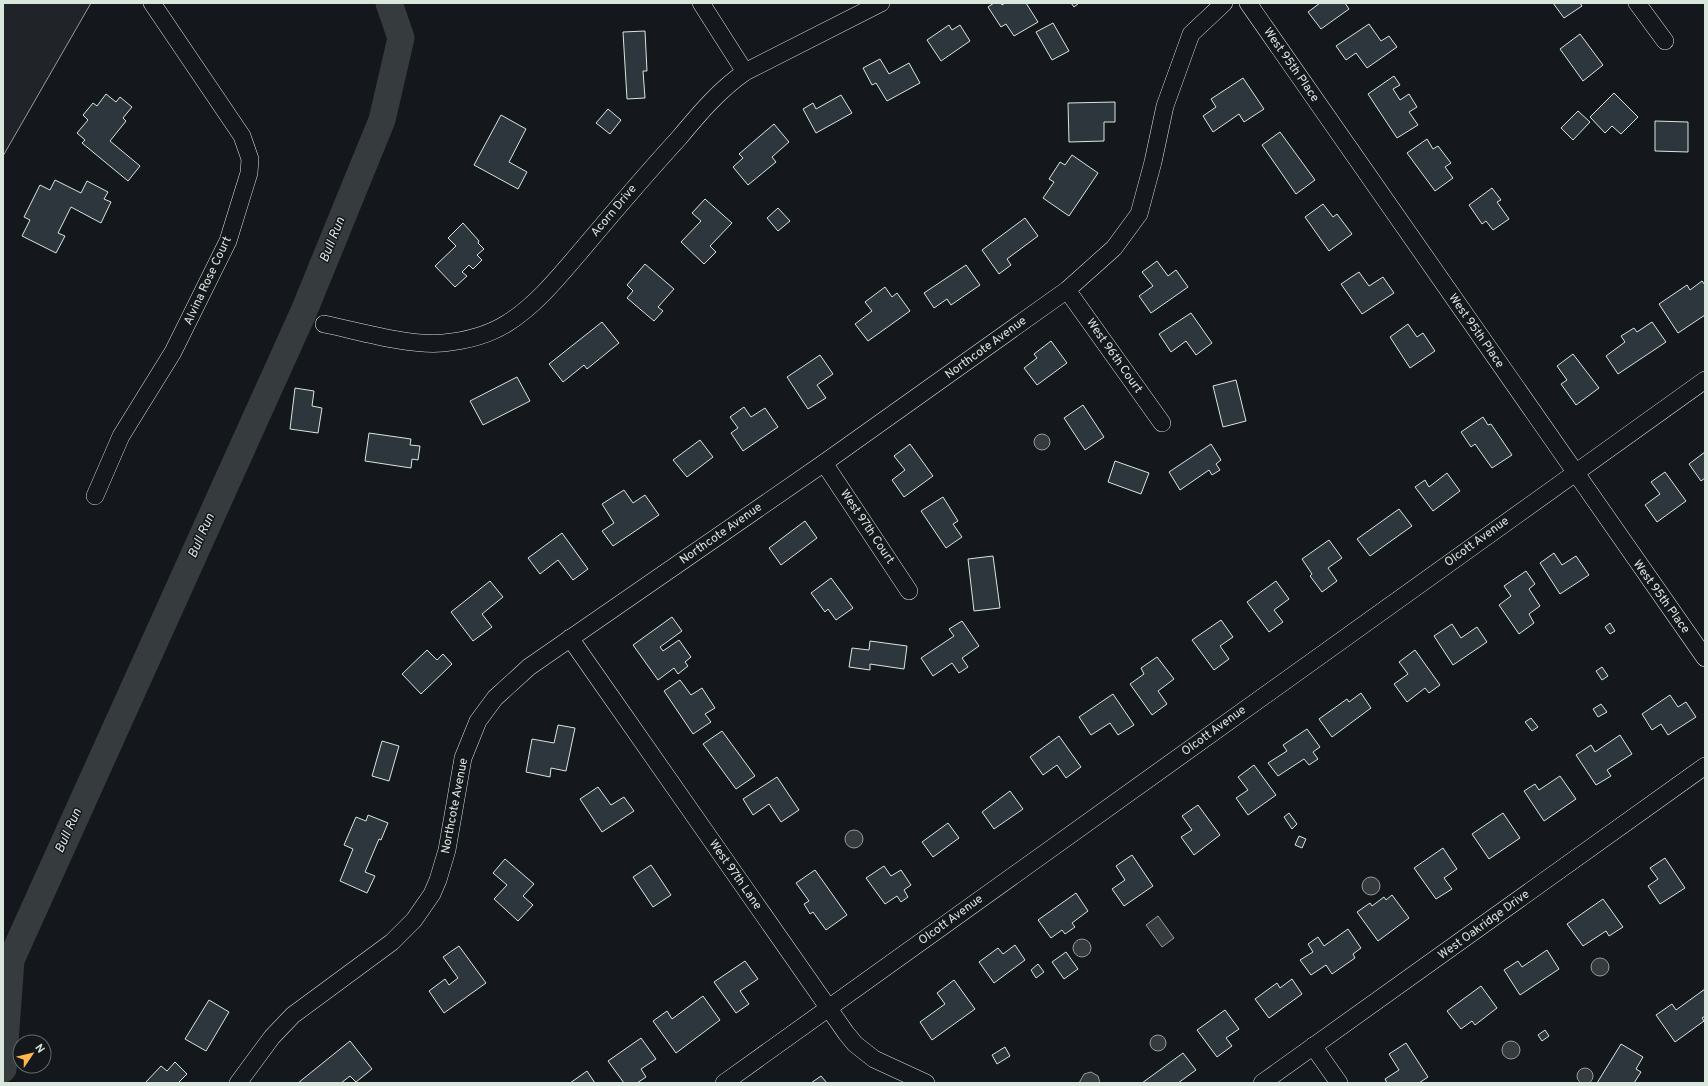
<svg xmlns="http://www.w3.org/2000/svg" width="1708" height="1086" font-family="Overpass,sans-serif">
<rect width="100%" height="100%" fill="#14181c"/>
<path fill="#202428" stroke="#939e99" d="M3,3h88l-88,153z"/>
<g fill="#363b3e" stroke="#939e99">
<circle cx="1042" cy="442" r="8"/>
<circle cx="854" cy="839" r="9"/>
<circle cx="1371" cy="886" r="9"/>
<path d="M1158,916l16,22 -12,9 -16,-22z"/>
<circle cx="1082" cy="948" r="9"/>
<circle cx="1600" cy="967" r="9"/>
<circle cx="1158" cy="1043" r="8"/>
<circle cx="1511" cy="1050" r="9"/>
<circle cx="1585" cy="1076" r="8"/>
<path d="M1091,1072l7,4 2,7h-21l5,-9z"/>
</g>
<g fill="none" stroke-linecap="round" stroke-linejoin="round">
<path stroke="#363b3e" stroke-width="27" d="M3,1069l8,-109 293,-649 78,-191 19,-82 -12,-35"/>
</g>
<g fill="#2c363c" stroke="#d8e6dc">
<path d="M994,3h7l1,2 3,-2h21l12,19 -24,14 -8,-12 -5,3 -13,-20z"/>
<path d="M1071,3h8l-5,4z"/>
<path d="M1320,3h25l4,6 -28,20 -13,-17z"/>
<path d="M1553,3h27l2,3 -18,12z"/>
<path d="M1053,23l16,28 -17,9 -16,-28z"/>
<path d="M1369,24l12,17 8,-5 8,11 -30,21 -11,-15 -10,7 -10,-14z"/>
<path d="M949,25l3,5 8,-5 10,16 -29,20 -14,-21z"/>
<path d="M645,31l2,40h-4l2,27 -18,1 -4,-67z"/>
<path d="M1580,34l23,31 -20,16 -23,-32z"/>
<path d="M880,59l9,15 20,-11 11,20 -33,18 -11,-18 -4,2 -9,-17z"/>
<path d="M1394,76l6,9 -7,4 7,11 9,-6 8,13 -8,5 9,13 -21,13 -29,-44z"/>
<path d="M1243,78l21,31 -20,13 -5,-8 -26,18 -10,-16 13,-9 -5,-8z"/>
<path d="M1614,93l24,24 -17,17 -9,-8 -7,7 -15,-16z"/>
<path d="M106,94l10,8 4,-5 12,10 -9,11 3,3 -16,20 30,25 -12,15 -46,-38 3,-3 -8,-7 11,-13 -5,-5 10,-12 4,3z"/>
<path d="M841,95l11,18 -36,20 -13,-24 10,-6 3,6z"/>
<path d="M1115,102v20h-11v19l-35,1 -1,-39z"/>
<path d="M608,109l13,11 -11,14 -14,-11z"/>
<path d="M1578,111l12,11 -17,18 -12,-12z"/>
<path d="M501,115l25,14 -17,33 18,10 -9,17 -44,-24z"/>
<path d="M1655,121l33,1v30l-33,-1z"/>
<path d="M774,124l15,18 -17,15 4,5 -28,23 -15,-18 10,-9 -4,-4z"/>
<path d="M1280,132l35,48 -19,14 -34,-49z"/>
<path d="M1427,139l6,10 5,-3 13,17 -6,4 8,11 -18,13 -28,-38z"/>
<path d="M1072,155l26,18 -29,43 -26,-18 11,-16 -5,-3 11,-17 5,3z"/>
<path d="M55,180l26,13 6,-12 21,11 -4,7 7,3 -10,21 -30,-16 -13,26 7,3 -9,17 -34,-17 8,-16 -6,-3 16,-32 10,5z"/>
<path d="M1492,188l9,12 -4,2 12,17 -16,11 -7,-9 -4,3 -13,-19z"/>
<path d="M705,199l27,24 -22,23 6,6 -12,12 -23,-22 20,-21 -9,-8z"/>
<path d="M1323,204l10,13 4,-3 15,20 -23,17 -24,-34z"/>
<path d="M778,208l12,13 -12,10 -11,-13z"/>
<path d="M1025,218l13,18 -31,23 4,6 -12,9 -17,-24z"/>
<path d="M463,223l16,18 -1,2 6,6 -7,6 5,5 -9,9 -4,-4 -7,7 5,4 -12,11 -20,-21 21,-20 -8,-8z"/>
<path d="M1157,261l11,15 8,-6 12,17 -37,26 -12,-17 14,-10 -11,-14z"/>
<path d="M645,264l29,25 -16,18 5,4 -9,10 -27,-23 6,-7 -6,-6z"/>
<path d="M966,265l14,20 -29,20 -4,-6 -13,9 -10,-15z"/>
<path d="M1359,272l10,14 14,-9 11,16 -32,21 -21,-30z"/>
<path d="M1702,281l3,4v30l-27,18 -19,-29 28,-19 3,5z"/>
<path d="M885,287l7,10 5,-4 13,18 -42,30 -13,-17 17,-13 -7,-9z"/>
<path d="M1191,313l21,30 -16,12 -10,-14 -15,11 -12,-18z"/>
<path d="M602,322l17,21 -32,26 -3,-4 -21,17 -14,-18z"/>
<path d="M1652,322l14,20 -48,32 -12,-18 19,-14 -4,-6 13,-8 3,4z"/>
<path d="M1408,324l9,13 6,-4 12,18 -25,17 -20,-31z"/>
<path d="M1051,341l16,22 -30,22 -13,-17 13,-10 -3,-4z"/>
<path d="M1573,354l26,34 -23,17 -15,-21 6,-4 -10,-14z"/>
<path d="M820,355l13,19 -16,11 9,13 -18,11 -21,-32z"/>
<path d="M517,377l13,24 -47,24 -13,-24z"/>
<path d="M1236,380l10,41 -23,6 -10,-41z"/>
<path d="M295,388l19,3 -2,15 10,2 -4,25 -28,-4z"/>
<path d="M1083,405l21,32 -19,13 -21,-32z"/>
<path d="M744,407l7,10 14,-9 13,19 -35,24 -12,-18 7,-5 -8,-11z"/>
<path d="M1483,417l5,8 3,-1 21,31 -20,13 -17,-24 -4,3 -10,-15z"/>
<path d="M369,433l42,6 -1,6 10,1 -2,14 -6,-1 -1,9 -46,-7z"/>
<path d="M700,440l13,17 -26,20 -14,-17z"/>
<path d="M910,444l23,32 -29,21 -12,-17 13,-10 -11,-14z"/>
<path d="M1211,444l10,16 -5,4 4,6 -8,5 -3,-5 -29,20 -11,-18z"/>
<path d="M1705,452v26l-4,3 -12,-17z"/>
<path d="M1115,461l34,12 -8,21 -33,-12z"/>
<path d="M1665,472l21,29 -29,21 -12,-17 15,-11 -9,-12z"/>
<path d="M1447,473l13,18 -27,20 -18,-24 10,-7 4,7z"/>
<path d="M624,490l9,13 12,-8 14,20 -46,31 -11,-15 12,-8 -12,-19z"/>
<path d="M943,497l15,24 -5,3 9,13 -16,11 -25,-37z"/>
<path d="M1399,509l13,17 -42,30 -13,-17z"/>
<path d="M805,521l12,17 -36,27 -12,-17z"/>
<path d="M562,533l26,36 -15,11 -15,-20 -18,14 -12,-16z"/>
<path d="M1329,540l13,18 -14,10 9,13 -15,11 -12,-16 2,-2 -10,-15z"/>
<path d="M1554,553l8,12 14,-9 13,19 -29,19 -20,-31z"/>
<path d="M993,556l7,52 -26,3 -6,-52z"/>
<path d="M1526,571l9,13 -6,5 11,17 -11,8 5,9 -15,11 -20,-29 12,-9 -7,-10z"/>
<path d="M831,578l22,30 -17,12 -8,-11 -3,3 -14,-19z"/>
<path d="M490,581l13,16 -21,17 10,13 -19,14 -22,-29z"/>
<path d="M1276,581l13,18 -15,11 9,12 -14,10 -22,-30z"/>
<path d="M672,617l10,14 -22,16 3,4 16,-11 12,17 -6,5 3,4 -10,8 -4,-6 -16,12 -25,-35z"/>
<path d="M1221,620l12,17 -13,9 9,13 -15,11 -22,-30z"/>
<path d="M962,621l17,25 -17,12 6,9 -9,6 -7,-10 -19,13 -12,-18 33,-22 -5,-7z"/>
<path d="M1610,623l5,8 -5,3 -5,-7z"/>
<path d="M1452,624l9,14 16,-11 10,15 -34,23 -19,-29z"/>
<path d="M870,641l37,5 -3,23 -34,-5v6l-21,-3 3,-19 17,2z"/>
<path d="M427,650l10,10 6,-6 9,10 -31,30 -19,-20z"/>
<path d="M1415,650l25,35 -11,8 -4,-5 -18,14 -13,-18 14,-10 -9,-12z"/>
<path d="M1157,657l17,22 -16,12 9,13 -15,11 -22,-31 14,-10 -3,-6z"/>
<path d="M1602,667l6,9 -6,4 -6,-9z"/>
<path d="M680,680l11,15 11,-7 13,20 -10,6 6,8 -18,12 -29,-43z"/>
<path d="M1361,693l10,15 -39,29 -13,-18 28,-20 2,3z"/>
<path d="M1113,694l21,31 -16,10 -8,-12 -19,12 -12,-18z"/>
<path d="M1670,695l8,12 8,-5 10,15 -28,18 -7,-11 -9,6 -10,-16z"/>
<path d="M1601,704l6,8 -9,5 -5,-8z"/>
<path d="M1531,718l7,9 -6,4 -7,-9z"/>
<path d="M558,725l17,3 -9,43 -15,-3 -1,9 -24,-5 6,-33 22,4z"/>
<path d="M1307,729l13,18 -7,5 5,7 -9,6 -5,-6 -26,17 -10,-13 19,-12 -4,-6z"/>
<path d="M722,731l33,45 -19,13 -33,-45z"/>
<path d="M1620,735l12,19 -25,16 4,6 -15,9 -20,-30 15,-10 4,7z"/>
<path d="M1059,736l22,31 -15,11 -9,-13 -14,10 -13,-18z"/>
<path d="M382,741l17,5 -10,35 -17,-5z"/>
<path d="M1254,765l22,30 -28,20 -12,-17 12,-8 -10,-13z"/>
<path d="M1560,776l16,23 -32,22 -20,-30 11,-7 4,6z"/>
<path d="M777,777l22,33 -18,12 -12,-18 -16,11 -10,-16z"/>
<path d="M598,787l13,18 13,-8 10,14 -32,21 -22,-33z"/>
<path d="M1010,791l13,18 -29,20 -12,-17z"/>
<path d="M1198,805l22,30 -26,20 -13,-18 11,-7 -10,-14z"/>
<path d="M1289,813l8,11 -5,5 -8,-12z"/>
<path d="M1503,813l17,25 -31,21 -17,-25z"/>
<path d="M368,815l20,8 -7,17 -2,-1 -14,33 10,4 -8,17 -27,-12 13,-32 -9,-4 12,-28 10,4z"/>
<path d="M948,823l11,15 -26,19 -11,-15z"/>
<path d="M1299,836l7,3 -4,9 -7,-3z"/>
<path d="M1443,848l14,21 -13,9 8,11 -16,10 -22,-31z"/>
<path d="M1132,855l21,31 -29,20 -12,-17 13,-9 -9,-14z"/>
<path d="M1665,858l20,30 -25,16 -12,-18 10,-7 -8,-11z"/>
<path d="M505,859l29,25 -11,12 10,9 -15,16 -24,-22 13,-14 -14,-12z"/>
<path d="M651,865l20,30 -18,12 -20,-30z"/>
<path d="M884,866l7,10 10,-6 10,15 -7,5 4,7 -7,5 -4,-6 -12,8 -19,-26z"/>
<path d="M815,870l32,45 -21,15 -13,-18 -3,2 -6,-10 5,-3 -13,-18z"/>
<path d="M1076,893l12,18 -16,12 3,4 -10,7 -3,-4 -11,8 -13,-18z"/>
<path d="M1392,895l17,23 -31,23 -21,-29 13,-9 2,3 12,-9 2,3z"/>
<path d="M1603,899l20,28 -14,9 -3,-5 -23,15 -16,-22z"/>
<path d="M1348,929l13,19 -8,6 2,4 -23,16 -6,-9 -15,10 -11,-15 13,-8 -5,-8 10,-7 6,9z"/>
<path d="M1015,945l10,15 -31,23 -15,-21 19,-14 5,6z"/>
<path d="M459,946l27,37 -42,30 -15,-22 16,-12 4,6 9,-7 -15,-21z"/>
<path d="M1547,950l12,19 -39,26 -16,-25 14,-9 4,6z"/>
<path d="M1066,952l12,17 -14,10 -12,-17z"/>
<path d="M745,961l13,18 -18,12 9,13 -13,9 -22,-31z"/>
<path d="M1038,964l6,8 -8,6 -5,-8z"/>
<path d="M1292,979l10,15 -33,24 -14,-19 22,-16 3,5z"/>
<path d="M954,980l21,29 -43,31 -12,-18 25,-18 -8,-11z"/>
<path d="M1481,986l16,22 -22,17 -3,-4 -11,8 -14,-18z"/>
<path d="M1705,989v27l-3,2 2,3 -29,21 -19,-27 16,-11 4,6z"/>
<path d="M703,996l17,24 -44,33 -23,-32 14,-10 5,8z"/>
<path d="M209,1000l20,12 -23,39 -21,-12z"/>
<path d="M1225,1010l14,19 -13,9 6,8 -15,11 -20,-27z"/>
<path d="M1545,1030l4,6 -7,5 -4,-6z"/>
<path d="M641,1038l15,21 -15,10 5,8 -9,6h-13l-16,-22z"/>
<path d="M350,1041l22,28 -16,13 -6,-6 -9,7h-43z"/>
<path d="M1406,1043l22,34 -9,6h-32l-2,-4 14,-9 -10,-16z"/>
<path d="M1621,1044l22,13 -7,12 5,3 -7,11h-37z"/>
<path d="M1005,1047l5,9 -13,8 -5,-9z"/>
<path d="M1183,1053l13,17 -18,13h-36z"/>
<path d="M175,1062l12,12 -9,9h-33l16,-17 6,5z"/>
<path d="M587,1071l8,12h-25z"/>
<path d="M821,1076l6,7h-16z"/>
</g>
<g fill="none" stroke-linecap="round" stroke-linejoin="round">
<defs>
<g id="minor">
<path d="M701,3l44,69"/>
<path d="M1248,3l457,655"/>
<path d="M1637,3l28,38"/>
<path d="M1067,290l95,133"/>
<path d="M324,324c35,7 84,22 119,19 22,-2 45,-8 63,-19 29,-18 52,-46 74,-72 32,-38 65,-77 99,-114 20,-24 40,-48 66,-66l136,-69"/>
<path d="M824,463l85,128"/>
<path d="M95,496l26,-60 52,-84 55,-111 21,-68 1,-14 -8,-23 -90,-133"/>
<path d="M570,638l276,395 9,11 19,15 52,24"/>
<path d="M1313,1046l26,37"/>
<path d="M238,1083l34,-46 21,-22 99,-73 22,-22 18,-26 6,-14 9,-30 16,-92 15,-37 17,-23 34,-31 295,-204 243,-173 47,-42 25,-34 14,-52 12,-56 26,-72 33,-31"/>
<path d="M724,1083l981,-703"/>
<path d="M1262,1083l443,-317"/>
</g>
</defs>
<use href="#minor" stroke="#d8e6dc" stroke-width="18"/>
<use href="#minor" stroke="#14181c" stroke-width="17"/>
</g>
<g text-anchor="middle" dominant-baseline="central" stroke-width="3" stroke-linejoin="round" paint-order="stroke">
<g font-size="12" fill="#d8e6dc" stroke="#14181c">
<text transform="translate(1291 65) rotate(55)">West 95th Place</text>
<text transform="translate(614 211) rotate(-50)">Acorn Drive</text>
<text transform="translate(208 281) rotate(-65)">Alvina Rose Court</text>
<text transform="translate(1476 331) rotate(55)">West 95th Place</text>
<text transform="translate(986 348) rotate(-36)">Northcote Avenue</text>
<text transform="translate(1114 356) rotate(55)">West 96th Court</text>
<text transform="translate(867 527) rotate(56)">West 97th Court</text>
<text transform="translate(721 534) rotate(-35)">Northcote Avenue</text>
<text transform="translate(1477 542) rotate(-36)">Olcott Avenue</text>
<text transform="translate(1661 597) rotate(54)">West 95th Place</text>
<text transform="translate(1214 731) rotate(-36)">Olcott Avenue</text>
<text transform="translate(455 806) rotate(-79)">Northcote Avenue</text>
<text transform="translate(735 875) rotate(55)">West 97th Lane</text>
<text transform="translate(951 920) rotate(-36)">Olcott Avenue</text>
<text transform="translate(1484 925) rotate(-36)">West Oakridge Drive</text>
</g>
<g font-size="13" font-style="italic" fill="#d8e6dc" stroke="#14181c">
<text transform="translate(333 240) rotate(-68)">Bull Run</text>
<text transform="translate(202 536) rotate(-66)">Bull Run</text>
<text transform="translate(69 831) rotate(-66)">Bull Run</text>
</g>
</g>
<rect width="1708" height="1086" fill="none" stroke="#d8e6dc" stroke-width="8"/>
<g transform="translate(32 1054) rotate(55)"><circle r="19" fill="#14181c" stroke="#626a69"/>
<path d="M0-3L7 15L0 10L-7 15Z" fill="#ffb74d"/>
<text y="-6" font-size="11" font-weight="bold" text-anchor="middle" fill="#d8e6dc">N</text>
</g>
</svg>
